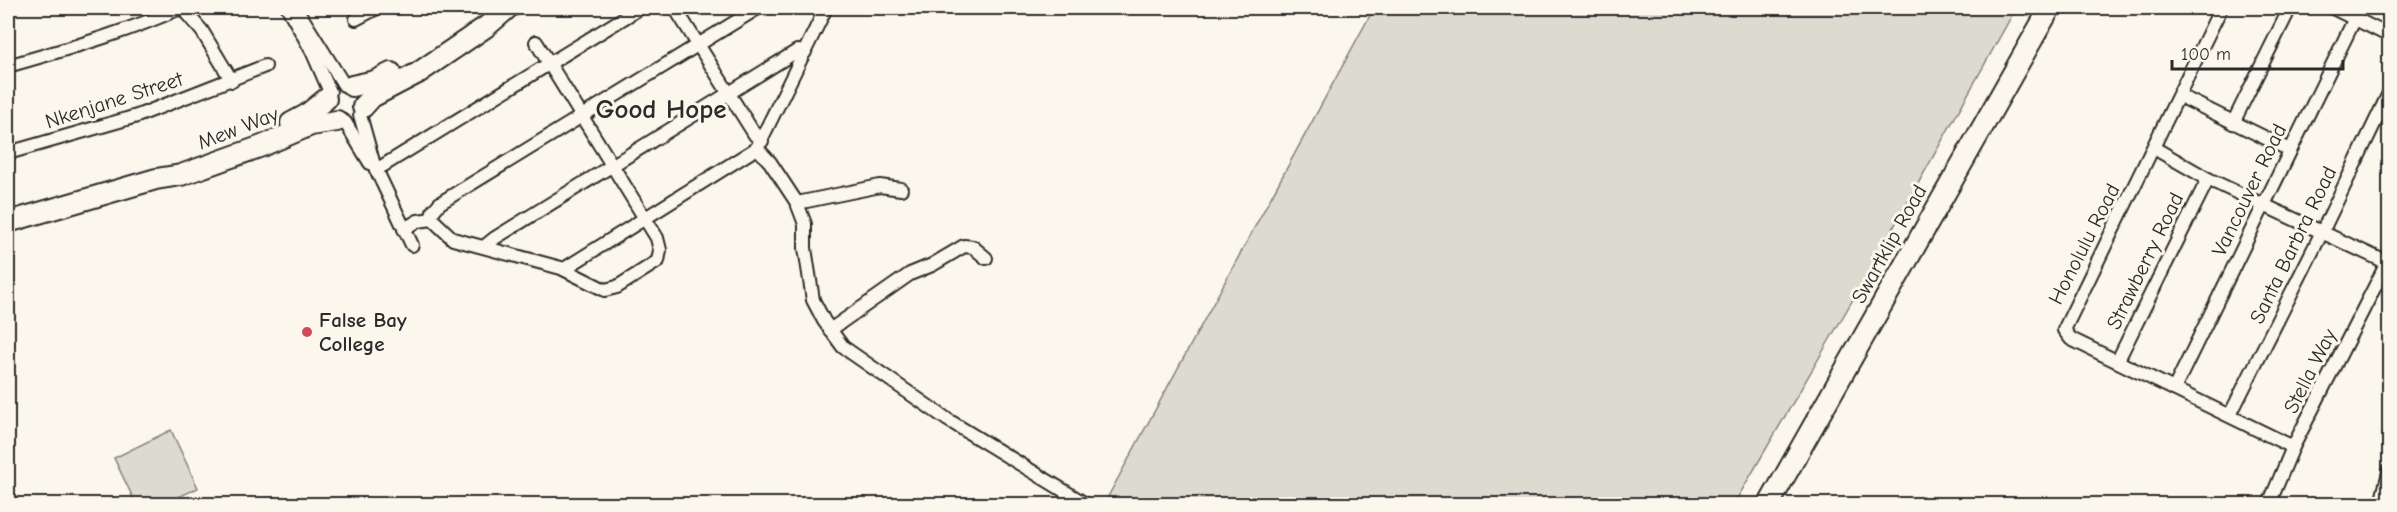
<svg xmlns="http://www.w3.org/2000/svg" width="2397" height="512" font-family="'Comic Neue',sans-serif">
<rect width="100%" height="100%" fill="#fbf7ec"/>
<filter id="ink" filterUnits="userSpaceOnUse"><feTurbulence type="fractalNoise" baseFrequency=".0167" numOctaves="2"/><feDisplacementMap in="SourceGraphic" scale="12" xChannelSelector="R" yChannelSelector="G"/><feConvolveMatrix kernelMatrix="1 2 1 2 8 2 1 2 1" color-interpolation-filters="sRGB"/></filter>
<g filter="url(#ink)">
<g fill="#dddad0" stroke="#84827e" stroke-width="1.5">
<path d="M1374,8h642l-154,276 -128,220h-630z"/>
<path d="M171,430l27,58 -34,16h-28l-22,-46z"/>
</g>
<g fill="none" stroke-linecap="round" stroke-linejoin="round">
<defs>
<g id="street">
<path d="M182,8l20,23 30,50"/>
<path d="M288,8l24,43 18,41"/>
<path d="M296,8l48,77"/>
<path d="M675,8l80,127 7,6"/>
<path d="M2221,8l-157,322 7,9 222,108"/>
<path d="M2333,8l57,28"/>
<path d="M356,19l21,-11"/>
<path d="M8,66c58,-17 117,-33 172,-58"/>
<path d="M2180,96l110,54"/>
<path d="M360,115l14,50 38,80"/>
<path d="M345,122l25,41"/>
<path d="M2233,123l57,-115"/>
<path d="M757,148l13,14 27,41 8,21v24l8,52 11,21 19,26 105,73 136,83"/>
<path d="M2154,148l54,31 182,85"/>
<path d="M8,153l129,-37 128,-50"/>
<path d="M376,170l264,-162"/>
<path d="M797,203l83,-17 21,3"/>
<path d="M432,219l1,-8 7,-8 318,-195"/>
<path d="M404,229l14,-8 14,-2 21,20 108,29 44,22 12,-3 41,-26 2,-11 -3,-12 -121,-196"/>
<path d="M484,247l11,-9 302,-187 8,1"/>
<path d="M564,269l193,-121 69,-140"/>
<path d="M830,330l80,-56 22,-9 32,-19 9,1 13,11"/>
<path d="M2118,360l90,-181"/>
<path d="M2174,389l186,-381"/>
<path d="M2230,415l92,-183 68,-141"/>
<path d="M2269,504l24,-57 97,-190"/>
<path d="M2381,504l9,-36"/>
</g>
<g id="primary">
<path d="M352,86l23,-5 16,-8"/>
<path d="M363,107l9,-10 46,-24 69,-47 21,-18"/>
<path d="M291,123l15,-8 20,-16"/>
<path d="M8,222l148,-43 25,-4 81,-29 49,-21 26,-4"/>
<path d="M1769,504l281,-496"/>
</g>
</defs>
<use href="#street" stroke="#2b2b2b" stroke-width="16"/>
<use href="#primary" stroke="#2b2b2b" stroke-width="24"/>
<use href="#street" stroke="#fbf7ec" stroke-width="12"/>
<use href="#primary" stroke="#fbf7ec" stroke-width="20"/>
</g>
</g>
<circle fill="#d1495b" stroke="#fbf7ec" stroke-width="2" cx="307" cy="332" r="6"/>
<g text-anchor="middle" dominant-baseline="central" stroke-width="6" stroke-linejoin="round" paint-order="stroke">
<g font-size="21" fill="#2b2b2b" stroke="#fbf7ec">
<text transform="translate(114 100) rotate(-18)">Nkenjane Street</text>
<text transform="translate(238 128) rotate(-21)">Mew Way</text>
<text transform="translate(2249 190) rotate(-64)">Vancouver Road</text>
<text transform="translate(1889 244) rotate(-61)">Swartklip Road</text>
<text transform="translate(2084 244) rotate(-63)">Honolulu Road</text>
<text transform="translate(2293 245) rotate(-64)">Santa Barbra Road</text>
<text transform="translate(2145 261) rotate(-64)">Strawberry Road</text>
<text transform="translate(2310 371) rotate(-63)">Stella Way</text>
</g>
<g font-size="21" font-weight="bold" fill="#2b2b2b" stroke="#fbf7ec" text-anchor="start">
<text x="319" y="320">False Bay<tspan x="319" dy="24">College</tspan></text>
</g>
<g font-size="27" font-weight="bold" fill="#2b2b2b" stroke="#fbf7ec">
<text x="661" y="109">Good Hope</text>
</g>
</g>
<rect width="2397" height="512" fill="none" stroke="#fbf7ec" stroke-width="30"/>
<rect x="15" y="15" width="2367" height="482" fill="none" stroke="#2b2b2b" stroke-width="2" filter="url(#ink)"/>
<path d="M2172 60v9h171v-9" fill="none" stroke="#2b2b2b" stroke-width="3"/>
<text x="2181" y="60" font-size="18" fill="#2b2b2b" stroke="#fbf7ec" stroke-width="4.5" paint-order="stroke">100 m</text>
</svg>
